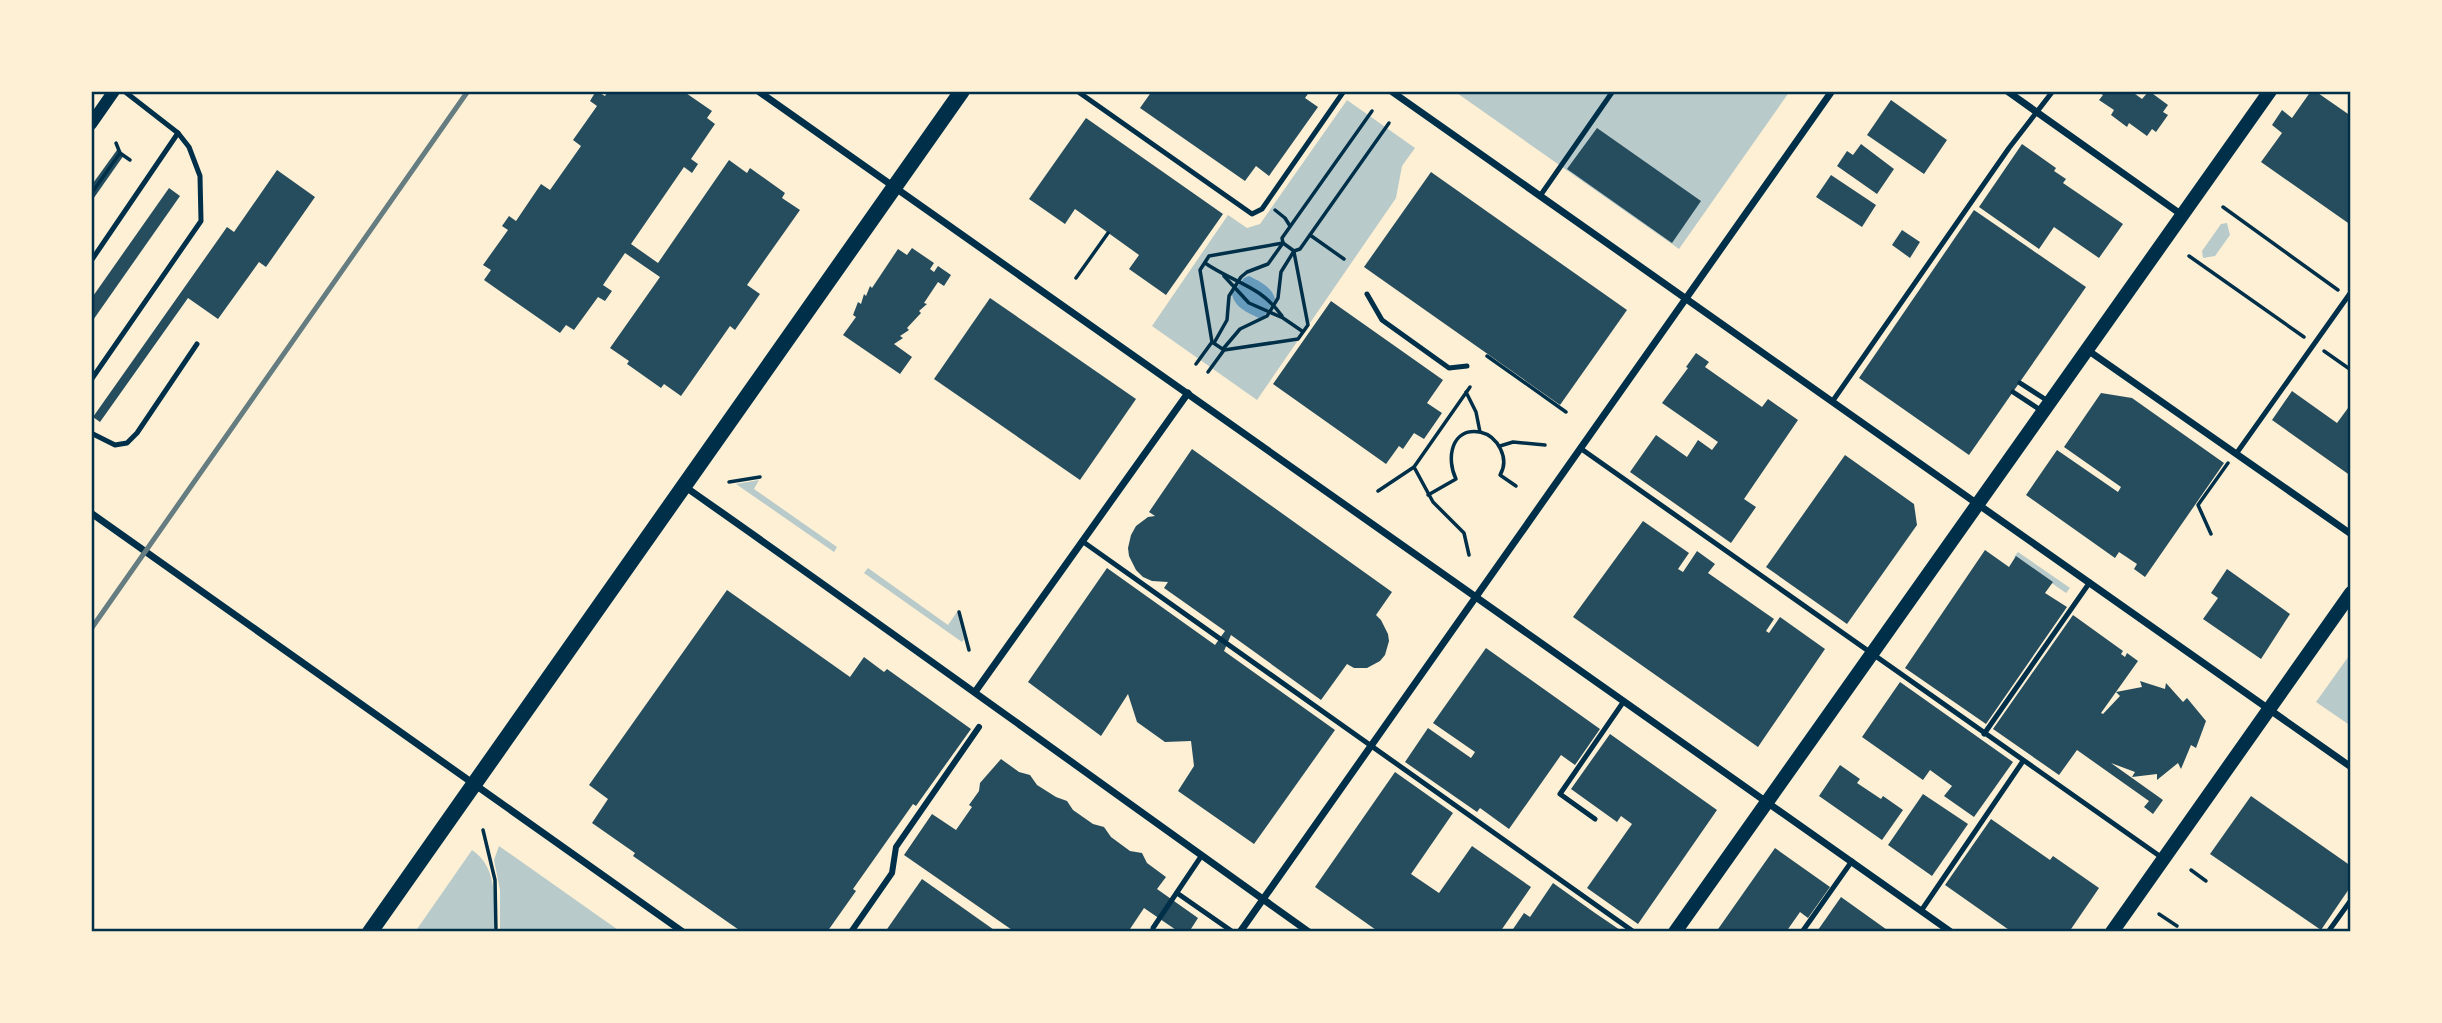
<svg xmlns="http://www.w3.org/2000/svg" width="2442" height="1023" font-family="Figtree,sans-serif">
<rect width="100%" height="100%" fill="#fdf0d5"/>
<g fill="#b9caca">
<path d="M1454,91h336l-111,158z"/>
<path d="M1347,100l68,48 -13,18 -6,32 -139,202 -105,-74 76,-111 19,13 13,-4z"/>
<path d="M2227,223l3,12 -15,21 -12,2 -1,-7 19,-27z"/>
<path d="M759,480l-5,9 83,58 -3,5 -98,-68z"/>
<path d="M2018,552l52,36 -4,5 -52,-36z"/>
<path d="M868,568l80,57 9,-13 7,27 -2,3 -98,-69z"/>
<path d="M2351,653v73l-35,-24z"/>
<path d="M499,846l122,86h-121v-42l-6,-30z"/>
<path d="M472,850c27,18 22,54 22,82h-79z"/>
</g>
<path fill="#669bbc" d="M1249,276c10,5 23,11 26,23l-11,17 -5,2c-11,-5 -25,-11 -27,-24l12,-16z"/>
<g fill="#264d5e">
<path d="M596,91l9,5 3,-5h75l29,20 -5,7 8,6 -24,35 7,5 -6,9 -8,-6 -53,77 27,19 71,-103 18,13 3,-5 35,25 -3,5 18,12 -53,75 13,9 -25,36 -5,-4 -49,70 -17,-12 -3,4 -34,-24 2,-3 -19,-13 50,-71 -35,-24 -22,32 9,6 -7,10 -7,-4 -24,33 -8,-5 -6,8 -76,-53 7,-10 -8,-5 25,-35 -6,-4 7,-10 7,5 25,-37 9,6 31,-44 -8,-6 24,-34 -7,-5z"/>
<path d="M1152,91h158l-5,7 13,9 -49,69 -13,-10 -11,15 -105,-73z"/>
<path d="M2097,91h34l11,8 7,-8 19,14 -5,7 5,3 -12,17 -4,-3 -5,7 -18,-13 -2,4 -16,-12 3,-5 -15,-10 4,-5z"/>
<path d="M2311,91h4l36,25v109l-90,-63 21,-29 -10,-8 10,-15 10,8z"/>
<path d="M1891,100l56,40 -23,34 -57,-39z"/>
<path d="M1086,118l137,96 -57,81 -37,-26 10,-14 -64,-46 -10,15 -36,-25z"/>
<path d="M1597,128l104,73 -29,42 -105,-74z"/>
<path d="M1861,144l33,25 -17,25 -40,-28 10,-15 6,4z"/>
<path d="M2022,144l34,24 -2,3 12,8 -3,4 60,41 -24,34 -45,-31 -15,22 -60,-42z"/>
<path d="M117,150l7,5 -33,47v-16z"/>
<path d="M277,170l38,27 -49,70 -7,-5 -41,57 -30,-21 -88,124 -7,-5 134,-190 7,5z"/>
<path d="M1431,172l196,138 -67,95 -196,-138z"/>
<path d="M1831,175l45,30 -14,22 -46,-30z"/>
<path d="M169,188l11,8 -89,127v-24z"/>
<path d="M1974,210l112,77 -117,168 -110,-77z"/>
<path d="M1902,230l18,12 -10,16 -18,-13z"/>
<path d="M912,248l22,15 -4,6 4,3 4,-6 13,9 -7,11 -6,-4 -14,21 3,1 -8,7 2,2 -14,15 2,2 -9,6 3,2 -9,6 18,13 -12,17 -57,-39 13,-18 -3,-2 5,-13 3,2 3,-10 2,2 4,-10 2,2 26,-39 9,6z"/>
<path d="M990,298l146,101 -56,81 -146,-101z"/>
<path d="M1331,301l112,79 -16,23 15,10 -18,26 -10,-6 -11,16 -4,-3 -13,18 -113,-80z"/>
<path d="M1696,353l13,9 -4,5 57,40 6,-8 30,21 -54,79 12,8 -25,36 -101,-71 26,-37 31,22 11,-17 14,10 6,-8 -56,-39 26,-35 -2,-1z"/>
<path d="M2292,391l45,32 11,-15 3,2v66l-79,-56z"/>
<path d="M2101,393l31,5 92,65 -79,114 -11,-8 3,-5 -18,-12 -4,6 -89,-63 31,-45 61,42 3,-5 -57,-40z"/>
<path d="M1192,449l200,143 -16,23 5,5 7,14 1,7 -4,14 -5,6 -13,7h-13l-7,-4 -26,36 -90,-65 -7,16 111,79 -81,114 -76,-53 16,-25 -3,-25 -26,1 -28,-20 -9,-28 -27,42 -73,-54 79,-114 108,77 10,-14 -61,-43 4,-6 -16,-1 -9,-4 -7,-7 -7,-14 -1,-8 3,-13 5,-9 12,-9 7,-1 -6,-4z"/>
<path d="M1845,455l69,49 3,21 -70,99 -81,-57z"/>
<path d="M1643,521l46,32 -11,16 5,3 14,-21 18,13 -7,9 66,46 -8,12 3,2 11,-16 45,32 -67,98 -185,-130z"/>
<path d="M1985,550l24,17 7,-11 37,26 -8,11 22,14 -81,117 -81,-56z"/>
<path d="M2227,569l63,45 -29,45 -58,-40 15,-21 -7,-5z"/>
<path d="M727,590l123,87 14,-20 20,15 3,-3 84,60 -55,77 -3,-2 -60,85 3,2 -29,41h-85l-109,-76 2,-3 -43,-30 16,-24 -19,-14z"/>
<path d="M2073,615l50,36 -2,3 4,3 2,-4 11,8 -37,52 2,1 17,-18 -4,-4 26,-5 -2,-6 25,8 1,-6 17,19 4,-4 19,23 -10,27 -5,-3 -10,24 -3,-6 -21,17v-6l-25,3 3,-5 -24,-9 52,37 -10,14 -9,-7 5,-6 -72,-51 -18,25 -66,-46z"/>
<path d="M1486,648l114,81 -25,36 -14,-10 -52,74 -29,-21 -3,4 -72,-50 23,-34 43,30 4,-6 -42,-29z"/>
<path d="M1900,682l113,80 -39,55 -30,-21 8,-10 -22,-16 -7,10 -61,-43z"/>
<path d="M1610,734l107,76 -79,114 -51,-36 45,-64 -11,-8 -4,6 -46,-33z"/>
<path d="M1001,759l18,13 11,3 7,10 19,12 11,4 6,9 20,14 11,3 7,10 19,14 12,2 5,10 19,14 -9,12 41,29 -9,14h-10l-35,-24 -16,24h-113l-111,-77 28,-41 24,16 16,-23 -3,-2 10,-14 1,-8z"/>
<path d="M1840,765l20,14 -3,4 24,16 2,-3 20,14 -21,30 -63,-44z"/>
<path d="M1395,772l58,41 -42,61 28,19 33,-47 59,41 -31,45h-121l-64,-45z"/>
<path d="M1923,794l45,30 -36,52 -44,-31z"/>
<path d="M2251,796l100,70v20l-30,44 -111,-76z"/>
<path d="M1991,819l59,41 3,-4 46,32 -30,44h-57l-67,-47z"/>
<path d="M1775,848l55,39 -22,31 -8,-6 -14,20h-70z"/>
<path d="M922,879l75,53h-112z"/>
<path d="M1553,883l42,30 28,19h-112l13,-19 6,4z"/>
<path d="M1841,897l49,35 -72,-2z"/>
</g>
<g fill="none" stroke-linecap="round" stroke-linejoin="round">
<g stroke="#003049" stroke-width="3.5">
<path d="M1372,111l-90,127 1,5 11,8 6,-2 89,-126"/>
<path d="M116,143l4,10 10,7"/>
<path d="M91,194l29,-41"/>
<path d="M2223,207l115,83"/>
<path d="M1275,210l10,8 5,8"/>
<path d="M1310,235l34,24"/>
<path d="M2189,256l115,81"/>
<path d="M1205,263c29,20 55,22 77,53"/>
<path d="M1224,276l25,27 34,15 19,13"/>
<path d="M1076,278l32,-45"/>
<path d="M1212,342l12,8 74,-11 10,-14 -14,-73"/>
<path d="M1214,343l13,-23 2,-24 12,-19 6,-5 21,-8 15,-21"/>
<path d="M1223,349l17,-20 27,-13 11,-18 3,-26 13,-21"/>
<path d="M2324,351l27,19"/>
<path d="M1487,356l79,56"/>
<path d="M1196,364l16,-22 -12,-72 9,-14 74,-13"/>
<path d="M1208,372l16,-22"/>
<path d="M1466,392l10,20 4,20"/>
<path d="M1500,446l13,-4 32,3"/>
<path d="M1414,467l56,-80"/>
<path d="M729,482l31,-5"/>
<path d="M1378,491l36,-24 19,35 31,31 5,22"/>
<path d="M1428,495l28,-16c-10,-20 -5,-52 24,-47 18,4 30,27 20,43l16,11"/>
<path d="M2211,534l-13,-29 30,-42"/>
<path d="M959,612l10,38"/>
<path d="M483,830l12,50 1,52"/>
<path d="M2191,870l15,11"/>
<path d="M2159,914l18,12"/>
</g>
<g stroke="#003049" stroke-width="5">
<path d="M1077,91l175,123 10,-5 82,-118"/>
<path d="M1540,196l73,-105"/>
<path d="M91,261l87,-128"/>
<path d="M1367,294l15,26 67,48 18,-2"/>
<path d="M91,380l110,-159 -1,-45 -11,-29 -11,-14 -54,-42"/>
<path d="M2020,383l28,18"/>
<path d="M2013,392l29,19"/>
<path d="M1832,402l177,-254 44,-57"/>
<path d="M91,433l24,12 12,-2 10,-10 60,-89"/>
<path d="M1580,448l581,409"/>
<path d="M2236,454l115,-162"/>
<path d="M1082,541l552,391"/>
<path d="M1984,734l106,-152"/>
<path d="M1595,819l-35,-25 64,-93"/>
<path d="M1177,893l56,39"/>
<path d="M1921,911l102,-150"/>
<path d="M1153,932v-4l49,-73"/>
<path d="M1802,932l50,-71"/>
<path d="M2328,932l23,-32"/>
</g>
<path stroke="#003049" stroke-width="6" d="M851,932l41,-59 4,-26 83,-120"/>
<g stroke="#003049" stroke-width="7">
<path d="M758,91l1193,841"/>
<path d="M1391,91l960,676"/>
<path d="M2007,91l175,124"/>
<path d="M2086,349l265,185"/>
<path d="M684,486c210,147 417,298 625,446"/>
<path d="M91,513l592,419"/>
<path d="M975,692l213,-299"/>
<path d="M1240,932l592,-841"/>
</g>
<path stroke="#003049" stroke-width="12" d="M91,124l23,-33"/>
<g stroke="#003049" stroke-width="14">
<path d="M1675,932l595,-841"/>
<path d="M2112,932l239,-339"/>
</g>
<path stroke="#003049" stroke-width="16" d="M370,932l592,-841"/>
<path stroke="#657d81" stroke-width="5" d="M91,629l377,-538"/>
</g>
<rect width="2442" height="1023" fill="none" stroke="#fdf0d5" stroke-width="186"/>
<rect x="93" y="93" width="2256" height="837" fill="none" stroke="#003049" stroke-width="2.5"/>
</svg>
